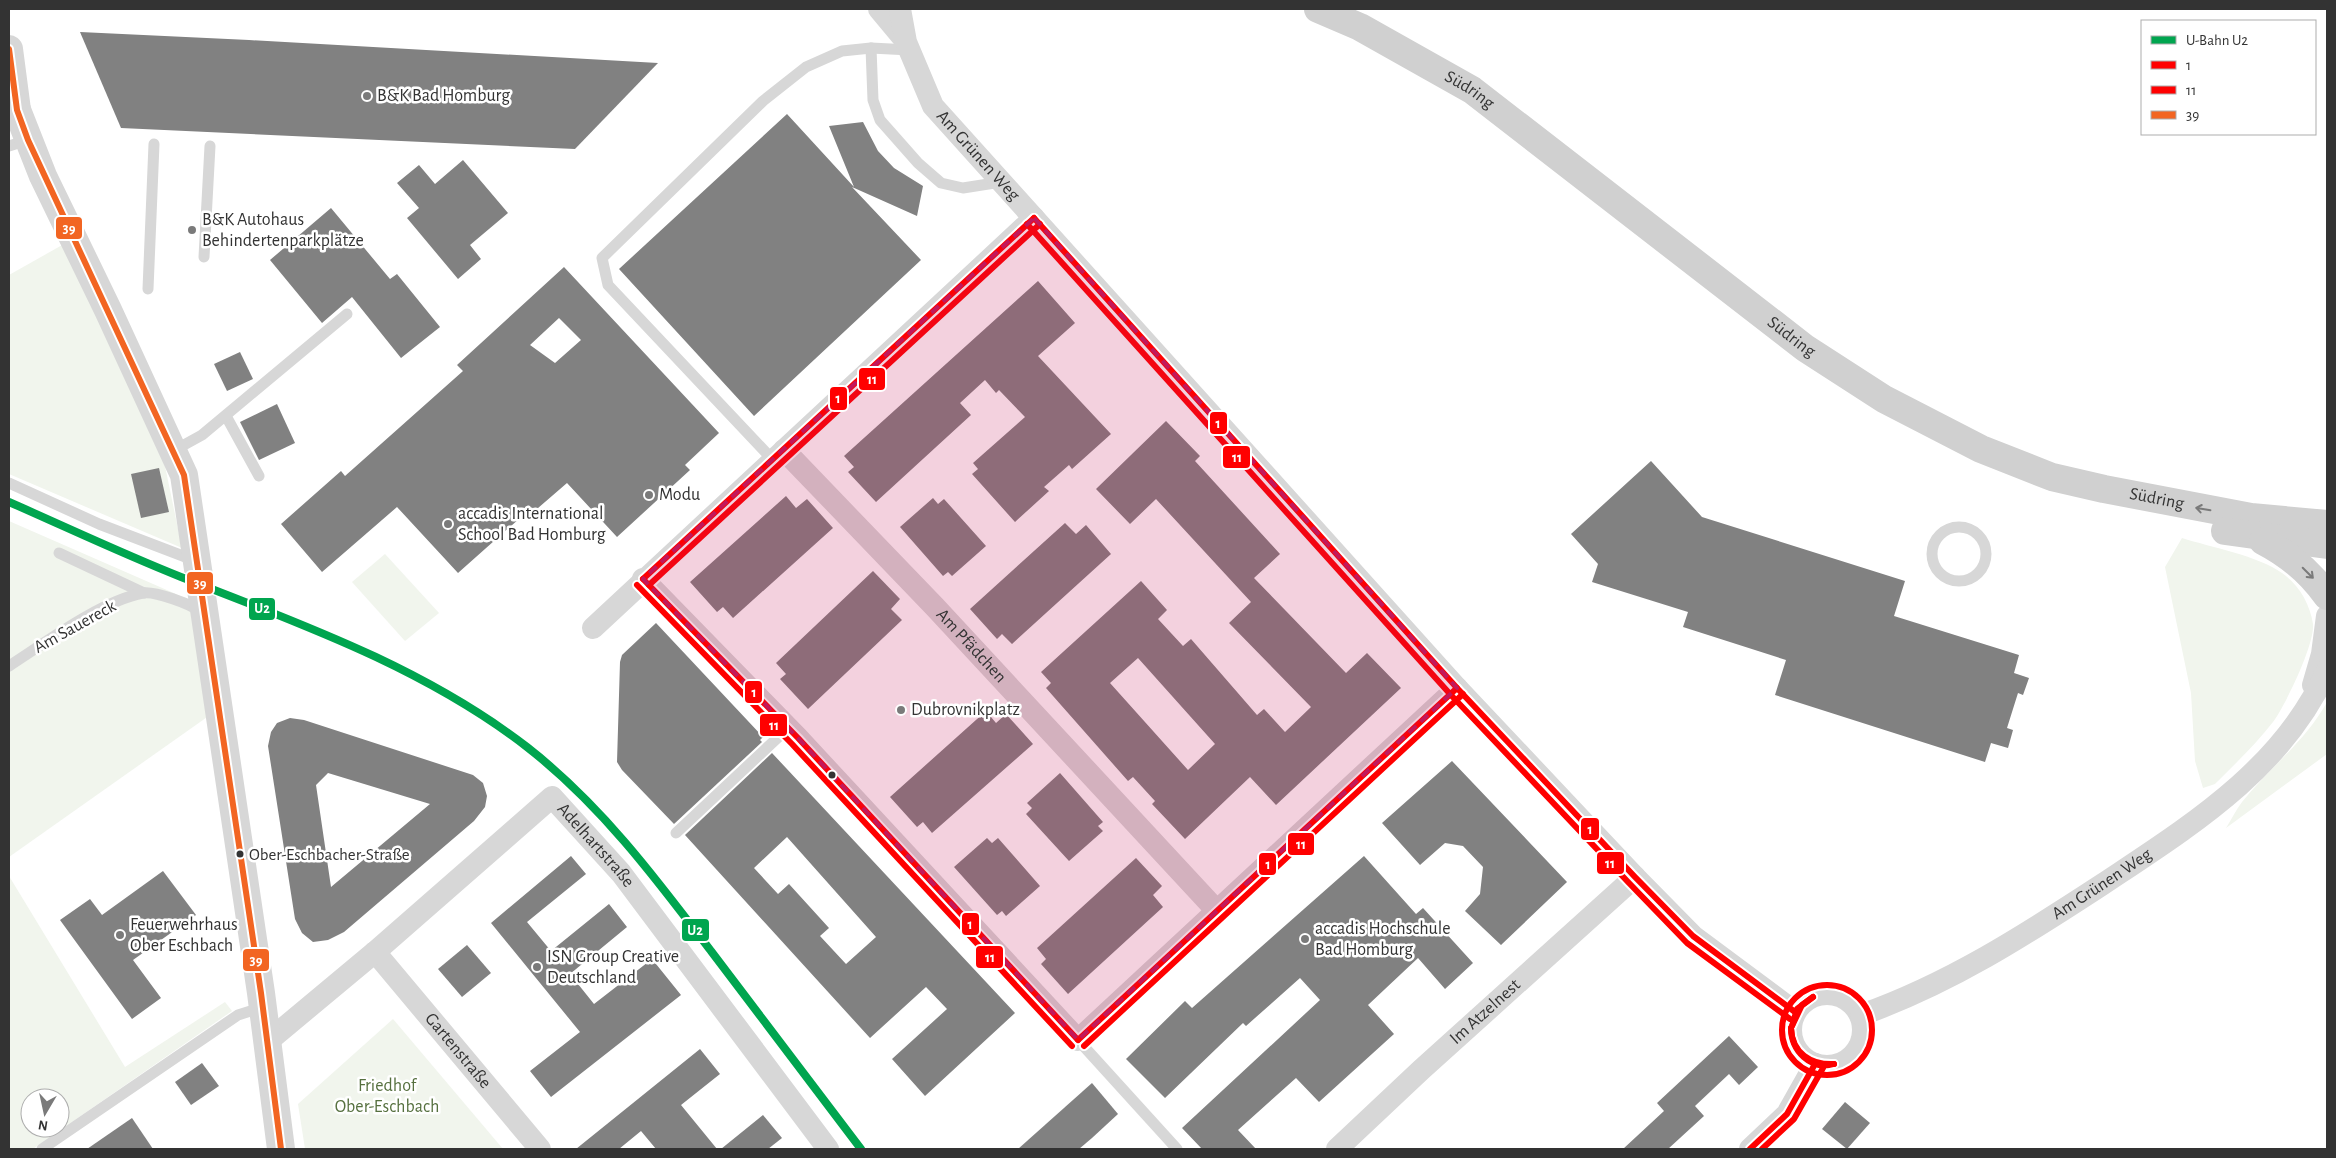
<svg xmlns="http://www.w3.org/2000/svg" width="2336" height="1158" font-family="'Alegreya Sans',sans-serif">
<rect width="100%" height="100%" fill="#fff"/>
<g fill="#f1f5ed" fill-rule="evenodd">
<path d="M64,244l101,222 17,82 -173,-74v-199z"/>
<path d="M9,521l183,80 18,114 -201,142z"/>
<path d="M2182,538c28,9 77,18 100,35 17,12 28,31 31,51 2,20 -28,82 -40,98 -17,22 -38,42 -58,62l-12,4 -8,-27 -4,-68 -26,-126z"/>
<path d="M385,554l54,59 -34,28 -53,-59z"/>
<path d="M2327,702v52l-101,74c5,-8 10,-18 16,-26 28,-35 63,-60 85,-100z"/>
<path d="M9,876l116,191 100,-65 7,9 -199,138h-24zM30,1098h30v30h-30z"/>
<path d="M393,1019l110,130h-198l-7,-45z"/>
</g>
<g fill="#818181" fill-rule="evenodd">
<path d="M80,32l169,8 409,23 -83,86 -454,-21z"/>
<path d="M787,114l67,73 -25,-61 34,-4 15,29 16,17 29,18 -6,30 -65,-29 69,73 -167,156 -135,-147z"/>
<path d="M463,160l45,53 -38,32 11,14 -23,20 -51,-61 12,-10 -22,-25 22,-18 16,19z"/>
<path d="M331,208l59,71 7,-5 43,53 -39,31 -49,-61 -30,26 -52,-63z"/>
<path d="M564,267l155,166 -34,32 5,5 -73,67 -50,-54 -44,38 -3,-3 -62,55 -61,-66 -75,65 -41,-48 60,-53 4,5 118,-105 -6,-6zM559,318l22,22 -26,23 -25,-18z"/>
<path d="M1038,281l37,42 -37,33 73,78 -39,35 -3,-4 -25,22 5,4 -34,31 -43,-48 6,-5 -5,-6 52,-46 -26,-27 -3,3 -11,-13 -25,23 11,12 -95,87 -28,-30 6,-5 -10,-11z"/>
<path d="M240,352l13,27 -26,12 -13,-27z"/>
<path d="M277,404l18,39 -36,17 -19,-38z"/>
<path d="M1166,421l34,35 -5,5 85,93 -26,24 92,95 21,-20 34,35 -125,117 -26,-28 -65,62 -33,-35 3,-3 -22,-24 -5,4 -82,-93 5,-5 -10,-11 100,-91 26,29 -9,9 25,27 8,-7 66,76 7,-6 21,23 26,-25 -82,-84 22,-21 -95,-103 -26,25 -34,-35zM1138,658l77,86 -27,26 -78,-87z"/>
<path d="M1651,461l51,56 203,64 -11,35 125,39 -5,18 15,5 -6,17 -5,-2 -11,35 6,2 -5,18 -17,-5 -6,19 -210,-67 11,-35 -103,-33 5,-15 -96,-30 6,-18 -27,-30z"/>
<path d="M159,468l10,44 -28,6 -10,-44z"/>
<path d="M786,496l10,12 11,-9 26,29 -100,90 -10,-11 -6,5 -27,-30z"/>
<path d="M933,498l5,6 6,-5 42,47 -34,30 -4,-4 -5,4 -43,-49z"/>
<path d="M1065,523l11,11 10,-9 25,29 -99,90 -10,-10 -5,5 -27,-30z"/>
<path d="M873,571l27,28 -9,10 11,11 -94,89 -28,-30 6,-5 -10,-11z"/>
<path d="M656,623l107,114 -3,3 2,2 -88,82 -52,-54 -5,-8 3,-100 2,-7z"/>
<path d="M986,711l10,12 10,-9 27,30 -101,89 -9,-11 -6,5 -27,-30z"/>
<path d="M290,718l14,2 169,55 10,8 4,13 -2,11 -11,14 -130,111 -16,8 -15,2 -11,-9 -7,-14 -27,-173 3,-14 6,-9zM328,773l102,31 -99,83 -15,-102z"/>
<path d="M772,753l243,260 -90,83 -33,-37 55,-50 -21,-22 -56,51 -185,-203zM787,837l89,100 -30,27 -26,-28 9,-8 -40,-44 -11,10 -24,-26z"/>
<path d="M1452,761l115,121 -66,63 -36,-34 15,-17 3,-27 -20,-21 -18,-3 -25,22 -38,-42z"/>
<path d="M1060,773l43,49 -5,4 5,5 -34,30 -43,-47 6,-6 -5,-5z"/>
<path d="M987,838l5,5 6,-5 42,48 -34,30 -4,-5 -5,4 -43,-48z"/>
<path d="M571,856l15,18 -59,48 24,29 58,-47 18,23 -57,47 24,30 58,-45 29,36 -130,102 -21,-26 50,-39 -89,-109z"/>
<path d="M1364,856l52,58 7,-6 50,55 -28,26 -27,-31 -50,47 26,29 -75,68 -23,-24 -58,52 18,19h-54l-20,-21 138,-128 -20,-22 -54,48 -3,-3 -78,75 -39,-39 59,-58 7,7z"/>
<path d="M1136,858l26,28 -9,9 10,12 -95,87 -27,-30 5,-5 -9,-11z"/>
<path d="M163,871l33,44 -63,45 28,38 -29,21 -72,-99 30,-21 12,16z"/>
<path d="M467,945l24,28 -29,24 -24,-28z"/>
<path d="M1729,1036l29,31 -19,18 -10,-11 -34,32 9,10 -36,33h-45l41,-38 -7,-8z"/>
<path d="M700,1049l20,25 -39,31 36,44h-61l-15,-18 -22,18h-43z"/>
<path d="M202,1063l17,23 -28,19 -16,-23z"/>
<path d="M1092,1083l26,31 -26,24 -13,11h-61z"/>
<path d="M1845,1102l25,21 -23,26 -25,-20z"/>
<path d="M763,1115l19,23 -14,11h-47z"/>
<path d="M132,1118l21,31h-66z"/>
</g>
<g fill="none" stroke-linecap="round" stroke-linejoin="round">
<g stroke="#d7d7d7" stroke-width="11">
<path d="M871,48l2,52 7,20 38,43 23,20 22,5 38,-6"/>
<path d="M9,146l19,-6"/>
<path d="M204,257l6,-111"/>
<path d="M148,289l6,-145"/>
<path d="M226,416l33,60"/>
<path d="M173,451l29,-16 145,-121"/>
<path d="M773,460l-165,-175 -6,-27 161,-157 43,-34 36,-16 29,-3 39,2"/>
<path d="M9,483l90,41 97,37"/>
<circle cx="1959" cy="554" r="27"/>
<path d="M59,553l85,40"/>
<path d="M9,666c36,-23 92,-65 134,-73 11,-2 49,11 57,19"/>
<path d="M676,833l112,-105"/>
<path d="M1078,1040l99,109"/>
<path d="M42,1149l196,-134 25,-8"/>
</g>
<g stroke="#d7d7d7" stroke-width="22">
<path d="M879,9l25,30"/>
<path id="s1" d="M900,9l6,33 27,64 524,582 178,189 58,59 102,76"/>
<path id="s2" d="M784,450l151,157 282,304"/>
<path d="M643,579l155,159 280,302 379,-352"/>
<path d="M593,628l441,-410"/>
<path d="M2313,685l9,-31 5,-38"/>
<path id="s3" d="M375,952l165,197"/>
<circle cx="1827" cy="1030" r="36"/>
<path id="s4" d="M1861,1015c88,-31 164,-80 242,-131 87,-58 180,-115 224,-214"/>
<path id="s5" d="M267,1042l108,-90 177,-155 69,76 207,276"/>
<path id="s6" d="M1337,1149l84,-79 214,-193"/>
<path d="M1750,1149l37,-35 28,-50"/>
</g>
<g stroke="#d7d7d7" stroke-width="28">
<path d="M9,49l8,61"/>
<path d="M9,97l8,13 26,66 65,134 76,165 77,518 20,156"/>
</g>
<g stroke="#d0d0d0" stroke-width="28">
<path id="s7" d="M1318,9l42,18 112,63 333,258 79,51 97,50 71,28 52,12 147,28 76,7"/>
<path d="M2225,531l102,14"/>
<path d="M2263,541c27,14 47,31 64,55"/>
</g>
<defs>
<g id="bus-1">
<path d="M1034,218l423,470 178,189 58,59 102,76"/>
<path d="M643,579l155,159 280,302"/>
<path d="M643,579l391,-361"/>
<path d="M1792,1026l5,-17 16,-12"/>
<path d="M1792,1026l10,-21 11,-8"/>
<path d="M1791,1028c1,25 20,37 43,36"/>
<path d="M1791,1028c0,23 20,43 43,36"/>
<path d="M1078,1040l379,-352"/>
<path d="M1750,1149l37,-35 28,-50"/>
</g>
<g id="bus-2">
<path d="M1027,224l423,470 179,189 58,60 103,76"/>
<path d="M637,585l155,159 280,302"/>
<path d="M649,585l391,-361"/>
<circle cx="1827" cy="1030" r="45"/>
<path d="M1084,1046l379,-352"/>
<path d="M1762,1149l32,-30 29,-51"/>
</g>
<path id="bus-3" d="M9,49l8,61 11,30 156,335 77,518 20,156"/>
</defs>
<use href="#bus-1" stroke="#fff" stroke-width="10"/>
<use href="#bus-2" stroke="#fff" stroke-width="10"/>
<use href="#bus-3" stroke="#fff" stroke-width="10"/>
<use href="#bus-1" stroke="#f00" stroke-width="6"/>
<use href="#bus-2" stroke="#f00" stroke-width="6"/>
<use href="#bus-3" stroke="#f26522" stroke-width="6"/>
<defs>
<path id="metro-1" d="M9,502c57,25 114,52 172,75 118,46 244,91 346,170 73,57 128,130 184,204 50,66 100,132 150,198"/>
</defs>
<use href="#metro-1" stroke="#fff" stroke-width="11"/>
<use href="#metro-1" stroke="#00a54f" stroke-width="8"/>
</g>
<defs><path id="oneway-shaft" d="M-6 0H5M1.5-3L5.5 0L1.5 3" fill="none" stroke-width="1.6" stroke-linecap="round" stroke-linejoin="round" transform="scale(1.25)"/></defs>
<g stroke="#7a7a7a">
<use href="#oneway-shaft" transform="translate(2203 509) rotate(-171)"/>
<use href="#oneway-shaft" transform="translate(2308 573) rotate(45)"/>
</g>
<path fill="#c2185b" fill-opacity="0.2" stroke="#c2185b" stroke-width="4" stroke-dasharray="10 6" stroke-linejoin="round" d="M1034,218l423,470 -379,352 -280,-302 -155,-159z"/>
<g fill="#7a7a7a" stroke="#fff" stroke-width="2">
<circle cx="367" cy="96" r="5"/>
<circle cx="192" cy="230" r="5"/>
<circle cx="649" cy="495" r="5"/>
<circle cx="448" cy="524" r="5"/>
<circle cx="901" cy="710" r="5"/>
<circle cx="120" cy="935" r="5"/>
<circle cx="1305" cy="939" r="5"/>
<circle cx="537" cy="967" r="5"/>
</g>
<g fill="#333" stroke="#fff" stroke-width="2">
<circle cx="832" cy="775" r="4.5"/>
<circle cx="240" cy="854" r="4.5"/>
</g>
<g text-anchor="middle" dominant-baseline="central" stroke-width="5" stroke-linejoin="round" paint-order="stroke">
<g font-size="17" fill="#333" stroke="#fff" text-anchor="start">
<text x="249" y="854">Ober-Eschbacher-Straße</text>
</g>
<g font-size="18" fill="#333" stroke="#fff">
<text stroke="none"><textPath href="#s7" startOffset="172">Südring</textPath></text>
<text stroke="none"><textPath href="#s1" startOffset="170">Am Grünen Weg</textPath></text>
<text stroke="none"><textPath href="#s7" startOffset="578">Südring</textPath></text>
<text stroke="none"><textPath href="#s7" startOffset="982">Südring</textPath></text>
<text transform="translate(75 627) rotate(-29)">Am Sauereck</text>
<text stroke="none"><textPath href="#s2" startOffset="271">Am Pfädchen</textPath></text>
<text stroke="none"><textPath href="#s5" startOffset="441">Adelhartstraße</textPath></text>
<text stroke="none"><textPath href="#s4" startOffset="275">Am Grünen Weg</textPath></text>
<text stroke="none"><textPath href="#s6" startOffset="202">Im Atzelnest</textPath></text>
<text stroke="none"><textPath href="#s3" startOffset="129">Gartenstraße</textPath></text>
</g>
<g font-size="18" fill="#333" stroke="#fff" text-anchor="start">
<text x="377" y="96">B&amp;K Bad Homburg</text>
<text x="202" y="220">B&amp;K Autohaus<tspan x="202" dy="21">Behindertenparkplätze</tspan></text>
<text x="659" y="495">Modu</text>
<text x="458" y="514">accadis International<tspan x="458" dy="21">School Bad Homburg</tspan></text>
<text x="911" y="710">Dubrovnikplatz</text>
<text x="130" y="925">Feuerwehrhaus<tspan x="130" dy="21">Ober Eschbach</tspan></text>
<text x="1315" y="929">accadis Hochschule<tspan x="1315" dy="21">Bad Homburg</tspan></text>
<text x="547" y="957">ISN Group Creative<tspan x="547" dy="21">Deutschland</tspan></text>
</g>
<g font-size="18" fill="#56703f" stroke="#fff">
<text x="387" y="1086">Friedhof<tspan x="387" dy="21">Ober-Eschbach</tspan></text>
</g>
</g>
<g stroke="#fff" stroke-width="2">
<rect x="55" y="216" width="28" height="24" rx="5" fill="#f26522"/>
<rect x="858" y="367" width="28" height="24" rx="5" fill="#f00"/>
<rect x="829" y="386" width="19" height="25" rx="5" fill="#f00"/>
<rect x="1209" y="411" width="19" height="24" rx="5" fill="#f00"/>
<rect x="1222" y="445" width="29" height="24" rx="5" fill="#f00"/>
<rect x="186" y="571" width="28" height="24" rx="5" fill="#f26522"/>
<rect x="248" y="597" width="28" height="24" rx="5" fill="#00a54f"/>
<rect x="744" y="680" width="19" height="24" rx="5" fill="#f00"/>
<rect x="759" y="713" width="29" height="24" rx="5" fill="#f00"/>
<rect x="1580" y="817" width="20" height="24" rx="5" fill="#f00"/>
<rect x="1287" y="832" width="28" height="24" rx="5" fill="#f00"/>
<rect x="1596" y="851" width="29" height="24" rx="5" fill="#f00"/>
<rect x="1258" y="852" width="19" height="24" rx="5" fill="#f00"/>
<rect x="961" y="912" width="19" height="24" rx="5" fill="#f00"/>
<rect x="681" y="918" width="29" height="24" rx="5" fill="#00a54f"/>
<rect x="975" y="945" width="29" height="24" rx="5" fill="#f00"/>
<rect x="242" y="948" width="28" height="24" rx="5" fill="#f26522"/>
</g>
<g font-size="14" text-anchor="middle" font-weight="bold" fill="#fff">
<text x="69" y="233">39</text>
<text x="872" y="384">11</text>
<text x="838" y="403">1</text>
<text x="1218" y="428">1</text>
<text x="1237" y="462">11</text>
<text x="200" y="588">39</text>
<text x="262" y="613">U2</text>
<text x="754" y="697">1</text>
<text x="774" y="730">11</text>
<text x="1590" y="834">1</text>
<text x="1301" y="849">11</text>
<text x="1610" y="868">11</text>
<text x="1268" y="869">1</text>
<text x="970" y="929">1</text>
<text x="695" y="935">U2</text>
<text x="990" y="962">11</text>
<text x="256" y="965">39</text>
</g>
<rect width="2336" height="1158" fill="none" stroke="#333333" stroke-width="20"/>
<rect x="2141" y="20" width="175" height="115" fill="#ffffff" stroke="#adadad"/>
<rect x="2151" y="36" width="25" height="8" fill="#00a54f" stroke="#adadad"/>
<text x="2186" y="45" font-size="15" fill="#333333">U-Bahn U2</text>
<rect x="2151" y="61" width="25" height="8" fill="#ff0000" stroke="#adadad"/>
<text x="2186" y="70" font-size="15" fill="#333333">1</text>
<rect x="2151" y="86" width="25" height="8" fill="#ff0000" stroke="#adadad"/>
<text x="2186" y="95" font-size="15" fill="#333333">11</text>
<rect x="2151" y="111" width="25" height="8" fill="#f26522" stroke="#adadad"/>
<text x="2186" y="120" font-size="15" fill="#333333">39</text>
<g transform="translate(45 1113) rotate(189)"><circle r="24" fill="#ffffff" stroke="#adadad"/>
<path d="M0-4L9 19L0 12L-9 19Z" fill="#7a7a7a"/>
<text y="-8" font-size="14" font-weight="bold" text-anchor="middle" fill="#333333">N</text>
</g>
</svg>
